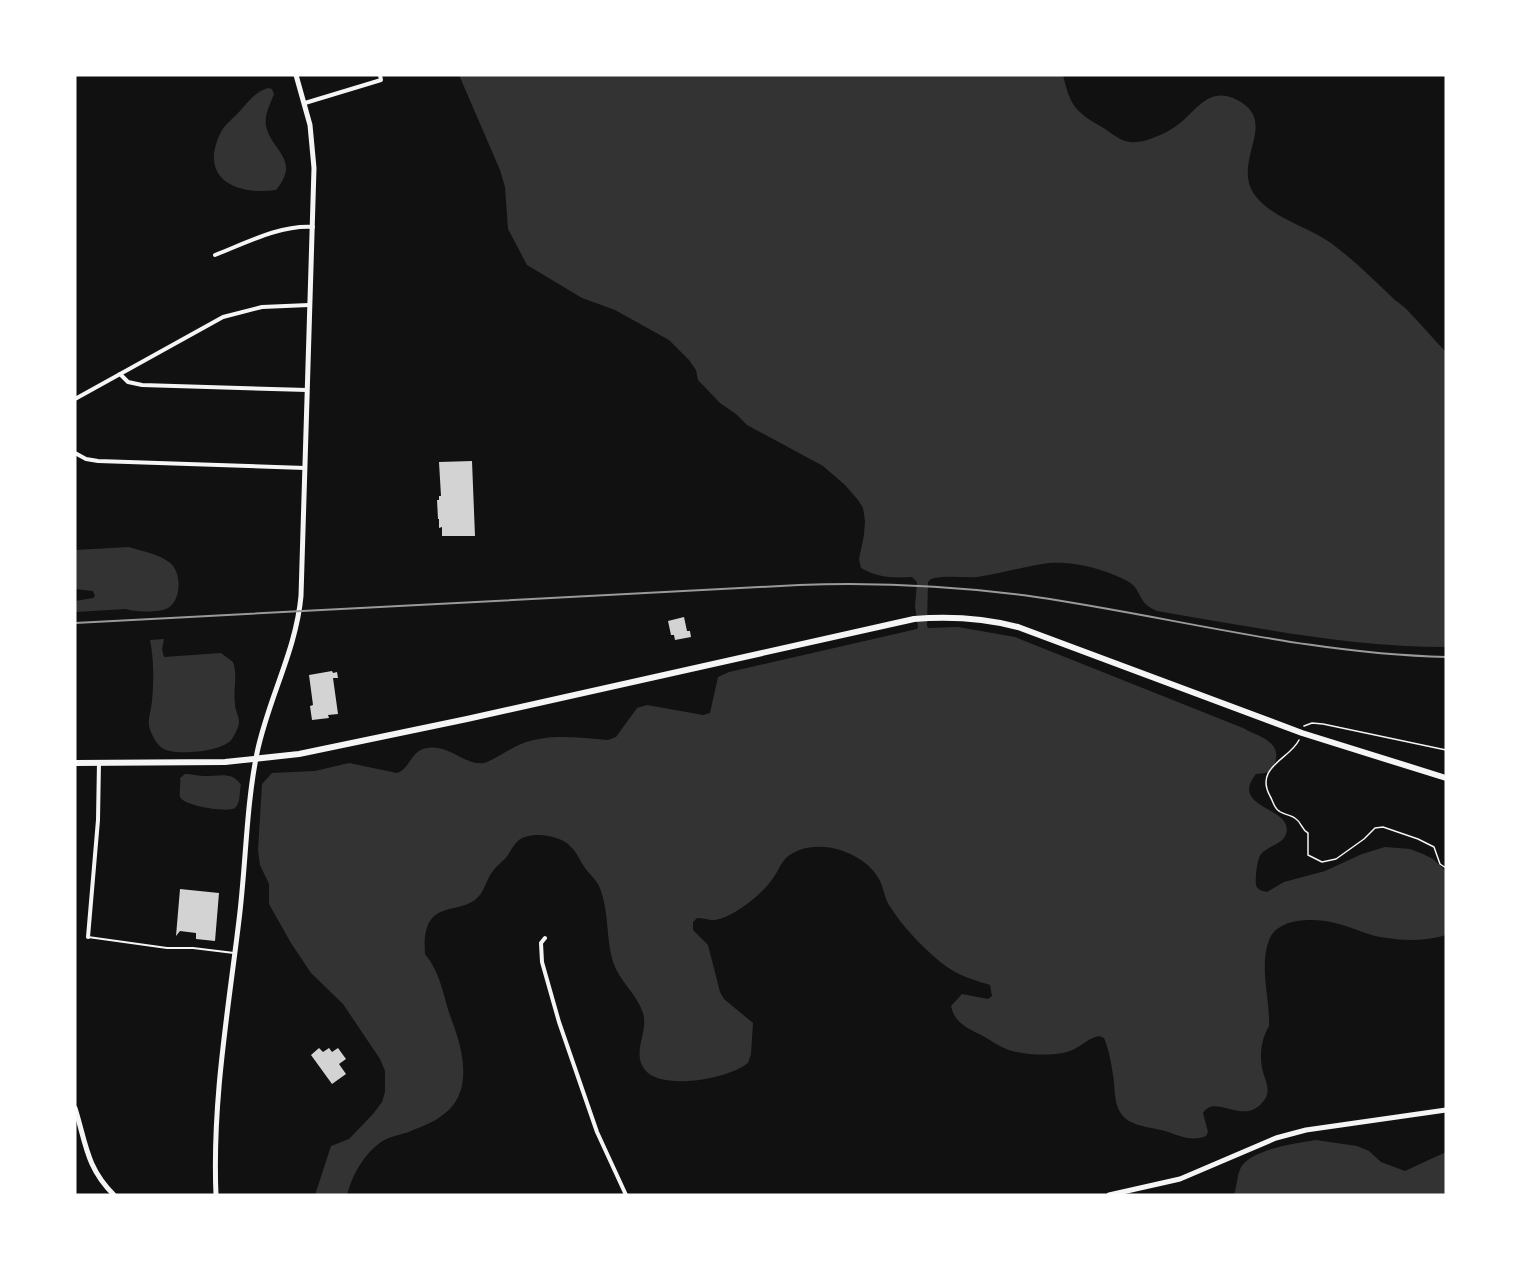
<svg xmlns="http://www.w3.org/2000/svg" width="1521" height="1270" font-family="'Source Sans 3',sans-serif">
<rect width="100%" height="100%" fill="#111"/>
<g fill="#333">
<path d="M459,75h604c7,30 12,37 39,52 8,5 18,14 28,15 14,2 40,-10 50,-19 17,-14 29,-35 53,-25 50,22 -2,60 21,96 17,24 53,32 77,49 23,17 43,37 64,57 5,4 10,7 14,12 13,13 24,27 37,40v295c-98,0 -193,-20 -289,-36 -21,-9 -14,-20 -28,-29 -21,-12 -54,-21 -80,-19 -24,3 -48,11 -72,14 -15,1 -32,-2 -46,2l-3,3 -1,44 1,2 30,-1 57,10 228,91c16,9 39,13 32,35 -3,10 -9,10 -19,11 -28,35 39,33 30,60 -3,10 -18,12 -25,20 -4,4 -6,25 -5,31 1,5 7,6 11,7l17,-10 41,-11 37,-17 23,-7 25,2 13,5 10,5 13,12v64c-19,6 -40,6 -59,3 -19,-2 -34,-11 -52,-15 -20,-5 -57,-6 -66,17 -10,27 1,58 0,86 -8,14 -10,30 -6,46 2,8 8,18 2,27 -20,30 -49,-7 -62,14l5,19 -2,4c-16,6 -25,0 -41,-5 -11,-3 -25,-4 -36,-10 -17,-11 -13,-30 -16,-46 -2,-13 -4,-25 -9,-37l-5,-2c-12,2 -20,13 -32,16 -16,4 -39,3 -55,-1 -11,-3 -20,-10 -29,-15 -15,-8 -28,-12 -32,-30l11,-12 26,5 4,-3 -2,-11c-12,-4 -24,-7 -35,-13 -21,-12 -51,-43 -64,-64 -7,-9 -7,-20 -12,-29 -16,-29 -67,-44 -93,-21 -6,6 -9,16 -15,23 -10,14 -42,40 -60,39 -5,-1 -9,-2 -14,-2l-4,4v8l15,15 12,47 4,7 29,24 -2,31 -3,9c-19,16 -86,28 -103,7 -14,-17 4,-38 -2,-57 -6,-19 -24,-32 -30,-51 -7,-23 -4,-48 -12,-71 -3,-10 -10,-15 -16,-23 -5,-7 -8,-16 -15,-22 -10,-11 -39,-15 -51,-6 -5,4 -8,10 -11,15 -4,6 -11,10 -15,16 -5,6 -7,14 -11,21 -18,29 -61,-1 -57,62 17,21 18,43 27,67 12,31 22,75 -12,96 -8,6 -20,10 -29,14 -10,4 -21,5 -30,11 -17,12 -29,33 -34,53h-32l16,-49 18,-7 24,-25 9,-12 3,-10v-21l-5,-12 -37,-55 -32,-31 -20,-30 -22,-39v-20l-9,-19 -2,-15 4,-66 10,-11 43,-2 34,-8 48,10c12,-4 14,-20 26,-24 24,-8 41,17 61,14 8,-2 27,-15 37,-19 29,-11 57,-6 87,-4l8,-3 21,-29 10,-3 56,10 7,-2 8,-36 11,-5 188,-43 1,-2 -3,-21 2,-24 -5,-5c-19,1 -34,1 -51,-9l-2,-9 5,-24 1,-14 -2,-13 -5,-8 -13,-15 -22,-19 -76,-41 -11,-11 -16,-11 -22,-23 -2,-10 -7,-10 -20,-20 -54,-30 -33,-12 -55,-33 -19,-36 -3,-42 -5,-17z"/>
<path d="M268,88l4,1 2,5c-4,11 -10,21 -8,32 6,26 35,33 10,64 -41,6 -78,-12 -55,-58 4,-8 13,-14 19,-21 8,-9 15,-19 28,-23z"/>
<path d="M129,547c13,4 29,7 40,15 13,9 13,38 -1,46 -8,5 -34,4 -42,1l-51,3v-11l18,-3 2,-2 -2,-5 -18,-2v-39z"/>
<path d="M164,639l-2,10 2,8 57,-4 12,9c5,14 0,27 2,42 0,6 4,12 4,18 0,5 -4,12 -7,17 -10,13 -52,16 -66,11 -8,-3 -12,-11 -15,-18 -5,-10 0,-20 1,-31 2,-20 2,-41 -2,-61z"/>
<path d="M185,774c6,0 13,2 20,2 14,0 28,-5 36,9 -2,7 0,18 -6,23 -7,5 -51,-2 -55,-11 -1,-5 1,-14 0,-19z"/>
<path d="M1316,1140l41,6 12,5 12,11 24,9 41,-19v43h-212c3,-9 3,-20 7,-28 11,-18 56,-24 75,-27z"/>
</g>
<g fill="#d3d3d3">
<path d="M472,461l3,75h-33v-9l-3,1v-9h-1l-1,-19h2v-4h2l-2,-34z"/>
<path d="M684,617l3,14h3l1,6 -16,3 -1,-5h-3l-3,-14z"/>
<path d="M332,671l1,2 4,-1 1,6h-5l5,36 -10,1 1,3 -17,2 -2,-14 3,-1 -4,-30z"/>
<path d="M180,889l39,4 -4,48 -19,-2v-6l-16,-2 -4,5z"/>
<path d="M319,1048l4,4 6,-4 3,4 6,-4 8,11 -7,5 7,10 -14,10 -21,-29z"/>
</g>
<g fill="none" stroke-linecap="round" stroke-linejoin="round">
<g stroke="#f5f5f5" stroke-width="1.5">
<path d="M1304,726l8,-3 11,1 123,26"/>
<path d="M1299,740c-9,19 -45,27 -29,56 3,5 4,12 9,15 5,4 13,4 17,8 6,4 5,10 12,14v22l14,7 14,-3 28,-20 11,-11 8,-1 35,12 16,8 6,17 6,4"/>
</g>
<path stroke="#f5f5f5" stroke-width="2" d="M88,937l79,11h26l41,5"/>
<g stroke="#f5f5f5" stroke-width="4">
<path d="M305,103l76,-23 -1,-5"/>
<path d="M215,255c31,-12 64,-30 98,-28"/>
<path d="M120,374l8,8 14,3 165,5"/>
<path d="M75,399l148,-82 39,-10 47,-2"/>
<path d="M75,453l11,6 12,2 207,7"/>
<path d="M88,937l10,-117 1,-58"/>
<path d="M545,938l-4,5 1,19 17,60 38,110 29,63"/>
</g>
<g stroke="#f5f5f5" stroke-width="5">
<path d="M75,1108c11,35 11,59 39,87"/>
<path d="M216,1195c-4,-93 12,-183 23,-275 7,-56 7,-113 18,-167 11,-54 39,-102 44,-157l13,-428 -4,-43 -14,-50"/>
<path d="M1109,1195l71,-16 96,-41 30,-8 140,-20"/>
</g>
<path stroke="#f5f5f5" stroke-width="6" d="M75,763l150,-1 74,-8 168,-35 447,-100c36,-3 69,-1 104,8l284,106 144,45"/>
<path stroke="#9a9a9a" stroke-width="2" d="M75,623l724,-38c80,-3 158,1 237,12 137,20 271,57 410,60"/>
</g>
<rect width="1521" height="1270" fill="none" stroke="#ffffff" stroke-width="153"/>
</svg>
